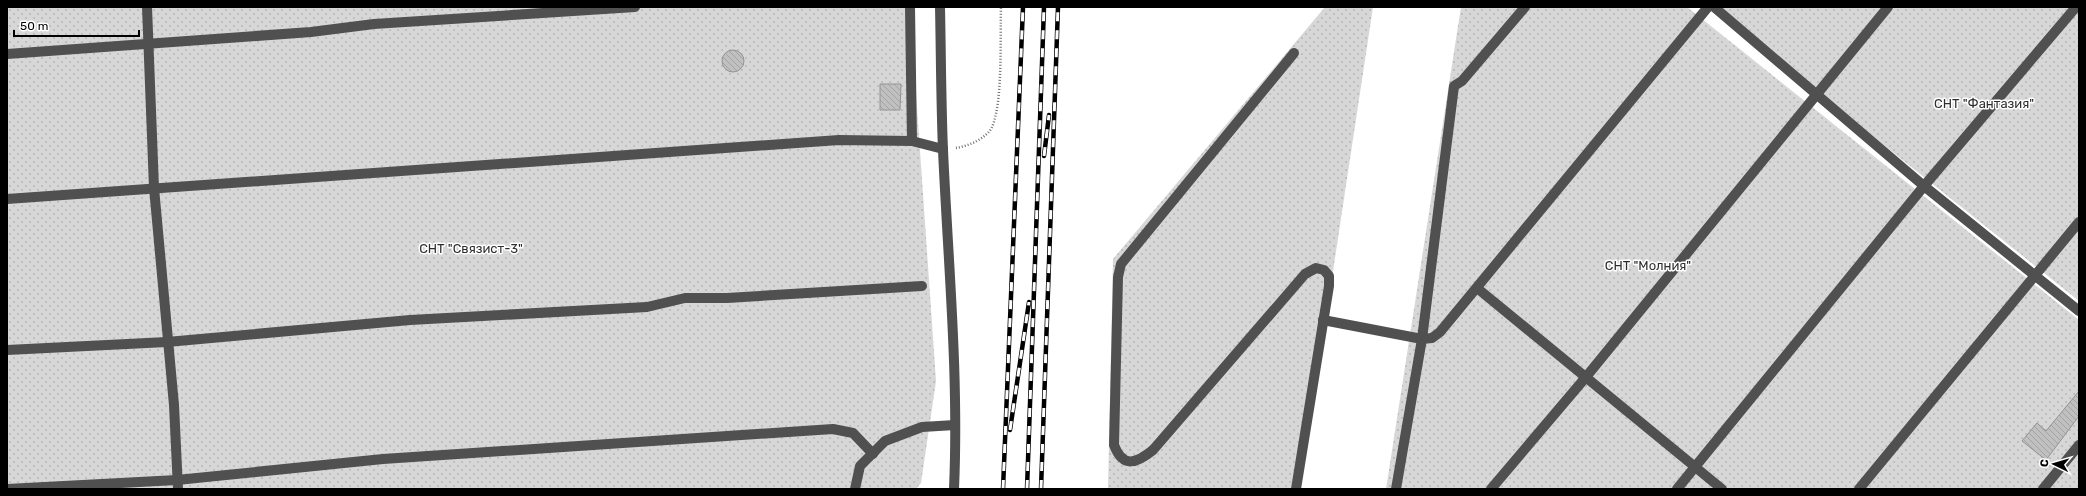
<svg xmlns="http://www.w3.org/2000/svg" width="2086" height="496" font-family="Rubik,sans-serif">
<defs>
<pattern id="grass-dots" width="8" height="8" patternUnits="userSpaceOnUse"><rect width="8" height="8" fill="#d7d7d7"/><path d="M2 2h.1M6 6h.1" fill="none" stroke="#b7b7b7" stroke-width="1.8" stroke-linecap="round"/></pattern>
<pattern id="building-back-hatch" width="6" height="6" patternUnits="userSpaceOnUse"><rect width="6" height="6" fill="#c0c0c0"/><path d="M-1 5l2 2M0 0l6 6M5-1l2 2" fill="none" stroke="#a3a3a3"/></pattern>
</defs>
<rect width="100%" height="100%" fill="#fff"/>
<g fill="url(#grass-dots)">
<path d="M7,7h903l26,374 -15,102 -5,6h-909z"/>
<path d="M1325,7h48l-73,482h-192l5,-230z"/>
<path d="M1461,7h226l392,313v169h-693z"/>
<path d="M1711,7h368v294z"/>
</g>
<g fill="url(#building-back-hatch)" stroke="#949494">
<circle cx="733" cy="61" r="11"/>
<path d="M880,84h21l-1,26h-20z"/>
<path d="M2079,391v25l-33,44 -24,-19 15,-18 9,8z"/>
</g>
<g fill="none" stroke-linecap="round" stroke-linejoin="round">
<path stroke="#727272" stroke-width="2.5" stroke-dasharray="1 2" stroke-linecap="butt" d="M956,148c13,-2 31,-10 36,-21 11,-24 8,-91 9,-120"/>
<g stroke="#505050" stroke-width="10">
<path d="M147,7l7,181 20,217 4,84"/>
<path d="M910,7l2,134"/>
<path d="M940,7c1,47 1,95 3,143 5,112 16,226 11,339"/>
<path d="M1714,7l210,179 155,125"/>
<path d="M1294,53l-173,211 -3,13 -4,168c9,24 23,18 39,5l152,-176 11,-6 8,2 5,6v10l-33,203"/>
<path d="M7,54l304,-22 63,-8 261,-17"/>
<path d="M7,199l832,-59 73,1 31,8"/>
<path d="M1477,288l245,201"/>
<path d="M1323,320l99,19 10,-1 8,-6 268,-325"/>
<path d="M7,350l160,-8 243,-22 237,-13 38,-9h42l195,-12"/>
<path d="M7,489l170,-9 206,-21 450,-30 20,4 20,21"/>
<path d="M855,489l5,-23 25,-25 37,-14 33,-2"/>
<path d="M1396,489l26,-150 32,-253 8,-5 63,-74"/>
<path d="M1491,489l95,-112 302,-370"/>
<path d="M1677,489l247,-303 152,-179"/>
<path d="M1859,489l220,-267"/>
<path d="M2043,489l36,-44"/>
</g>
<defs>
<g id="rail">
<path d="M1044,156l5,-41"/>
<path d="M1010,430l19,-128"/>
<path d="M1003,489l20,-482"/>
<path d="M1027,489l17,-482"/>
<path d="M1041,489l17,-482"/>
</g>
</defs>
<use href="#rail" stroke="#000" stroke-width="4.5"/>
<use href="#rail" stroke="#fff" stroke-width="3" stroke-dasharray="9" stroke-linecap="butt"/>
</g>
<g text-anchor="middle" dominant-baseline="central" stroke-width="3" stroke-linejoin="round" paint-order="stroke">
<g font-size="13" fill="#2e2e2e" stroke="#fff">
<text x="1984" y="103">СНТ "Фантазия"</text>
<text x="471" y="248">СНТ "Связист-3"</text>
<text x="1648" y="265">СНТ "Молния"</text>
</g>
</g>
<rect width="2086" height="496" fill="none" stroke="#000000" stroke-width="16"/>
<g transform="translate(2054 464) rotate(275)" stroke="#ffffff" stroke-width="3" paint-order="stroke">
<path d="M0-3L7 15L0 10L-7 15Z" fill="#000000"/>
<text y="-6" font-size="11" font-weight="bold" text-anchor="middle" fill="#000000">С</text>
</g>
<path d="M14 30v6h125v-6" fill="none" stroke="#000000" stroke-width="2"/>
<text x="20" y="30" font-size="12" fill="#000000" stroke="#ffffff" stroke-width="3" paint-order="stroke">50 m</text>
</svg>
